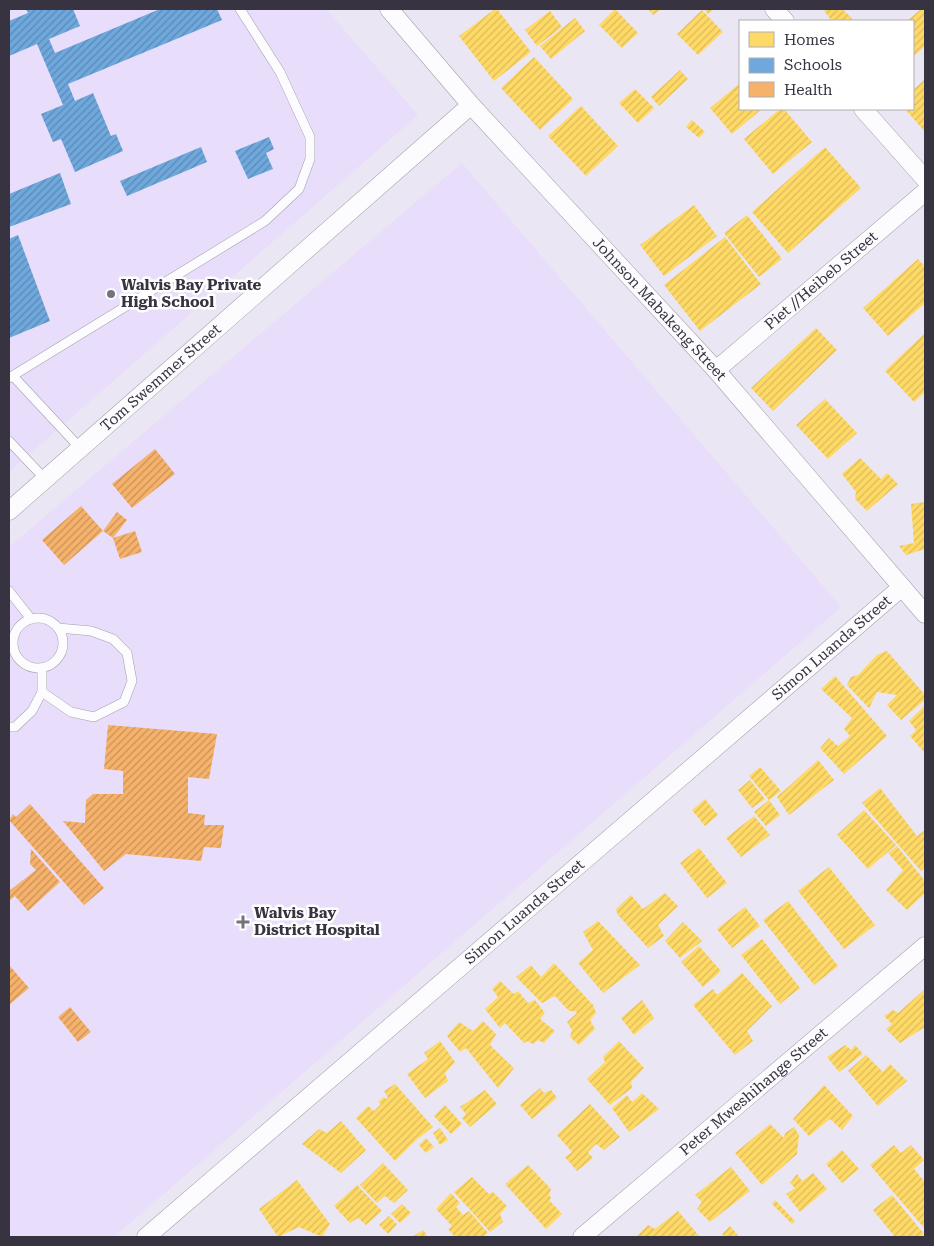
<svg xmlns="http://www.w3.org/2000/svg" width="934" height="1246" font-family="'Roboto Serif',serif">
<defs>
<pattern id="homes-hatch" width="6" height="6" patternUnits="userSpaceOnUse" patternTransform="scale(1.25)"><rect width="6" height="6" fill="#ffd966"/><path d="M-1 1l2-2M0 6l6-6M5 7l2-2" fill="none" stroke="#dbbb5a"/></pattern>
<pattern id="schools-hatch" width="6" height="6" patternUnits="userSpaceOnUse" patternTransform="scale(1.25)"><rect width="6" height="6" fill="#6fa8dc"/><path d="M-1 1l2-2M0 6l6-6M5 7l2-2" fill="none" stroke="#5c89b4"/></pattern>
<pattern id="health-hatch" width="6" height="6" patternUnits="userSpaceOnUse" patternTransform="scale(1.25)"><rect width="6" height="6" fill="#f6b26b"/><path d="M-1 1l2-2M0 6l6-6M5 7l2-2" fill="none" stroke="#c89159"/></pattern>
</defs>
<rect width="100%" height="100%" fill="#ebe6f4"/>
<g fill="#e8ddfa">
<path d="M9,9h317l92,106 -409,357z"/>
<path d="M462,163l379,444 -727,630h-105v-690z"/>
</g>
<g fill="url(#homes-hatch)">
<path d="M495,9h2l34,43 -37,29 -35,-45z"/>
<path d="M615,9l23,24 -16,15 -23,-23z"/>
<path d="M648,9h13l-8,6z"/>
<path d="M704,9h10l-6,5z"/>
<path d="M827,9h15l10,9 -2,3h-18l-8,-10z"/>
<path d="M921,9h4v37l-12,11v-36h-6z"/>
<path d="M702,10l21,22 -25,23 -21,-21z"/>
<path d="M550,11l12,16 -25,19 -12,-16z"/>
<path d="M575,18l10,13 -34,28 -11,-13z"/>
<path d="M534,57l39,42 -33,31 -39,-42z"/>
<path d="M680,70l8,9 -29,27 -8,-9z"/>
<path d="M925,79v53l-20,-23h8v-19z"/>
<path d="M740,83v26h22l-30,25 -22,-26z"/>
<path d="M635,89l19,19 -16,15 -19,-20z"/>
<path d="M581,106l37,40 -32,30 -38,-40z"/>
<path d="M780,109h4l28,33 -39,32 -29,-35z"/>
<path d="M692,120l13,12 -6,6 -13,-11z"/>
<path d="M825,147l36,41 -73,65 -36,-41z"/>
<path d="M694,205l23,31 -53,40 -24,-31z"/>
<path d="M747,215l35,44 -23,18 -35,-44z"/>
<path d="M725,237l36,47 -61,47 -36,-46z"/>
<path d="M918,259l7,8v36l-37,33 -25,-28z"/>
<path d="M816,328l21,22 -64,61 -22,-23z"/>
<path d="M925,333v59l-11,10 -29,-31z"/>
<path d="M825,399l32,34 -29,26 -32,-34z"/>
<path d="M860,458l21,21 6,-6 11,11 -31,27 -12,-12 1,-7 -14,-18z"/>
<path d="M925,502v47l-19,6 -7,-9 15,-3 -3,-39z"/>
<path d="M887,651l38,44v5l-24,20 -14,-15 10,-10 -20,-3 -8,16 -22,-23 4,-8 7,-2 19,-20z"/>
<path d="M835,676l52,60 -43,38 -24,-26 9,-10 9,8 12,-10 -6,-7 8,-11 -31,-29z"/>
<path d="M925,705v48l-15,-17 6,-6 -7,-9z"/>
<path d="M818,760l16,20 -45,35 -12,-18z"/>
<path d="M760,767l21,24 -12,9 -20,-24z"/>
<path d="M750,780l15,19 -13,9 -14,-18z"/>
<path d="M880,788l37,48 8,-6v37l-4,4 -59,-68z"/>
<path d="M705,799l13,16 -13,11 -13,-16z"/>
<path d="M769,800l11,15 -14,11 -12,-14z"/>
<path d="M864,810l32,35 -28,24 -31,-34z"/>
<path d="M754,816l16,19 -29,22 -15,-19z"/>
<path d="M897,846l28,35v12l-18,17 -21,-20 17,-20 -15,-17z"/>
<path d="M699,848l28,35 -20,15 -27,-35z"/>
<path d="M829,867l46,58 -31,24 -46,-58z"/>
<path d="M665,893l13,13 -20,19 6,11 -16,12 -30,-33 -2,-6 15,-14 12,14z"/>
<path d="M788,901l50,65 -24,19 -51,-65z"/>
<path d="M745,907l15,19 -28,22 -15,-19z"/>
<path d="M598,921l42,44 -37,28 -25,-30 15,-13 -10,-18z"/>
<path d="M683,922l19,19 -22,17 -15,-17z"/>
<path d="M762,939l38,49 -20,16 -39,-49z"/>
<path d="M699,946l22,25 -18,16 -22,-25z"/>
<path d="M554,963l39,42 3,8 -6,7 5,9 -16,16 -9,-8 2,-7 -5,-8 10,-9 -2,-2h-6l-14,-15 -13,7 -26,-26 15,-12 10,12z"/>
<path d="M742,973l30,33 -25,25 6,10 -18,14 -42,-50 20,-16 4,6z"/>
<path d="M500,981l14,13 4,-3 10,12 7,-3 10,13 -5,6 15,12 -11,12 -6,-3 -5,4 -6,-3 -3,2 -19,-20 -5,5 -15,-19 13,-12 -6,-8z"/>
<path d="M925,989v38l-25,16 -14,-14 6,-5 -8,-8 9,-6 5,3z"/>
<path d="M642,1000l12,18 -20,17 -13,-17z"/>
<path d="M483,1021l13,13 -6,11 24,23 -16,20 -32,-40 -6,4 -13,-16 12,-14 14,9z"/>
<path d="M440,1041l15,21 -10,11 3,8 -23,17 -18,-24 21,-15 -4,-6z"/>
<path d="M619,1041l25,27 -13,14 1,6 -22,17 -23,-26 18,-17 -2,-5z"/>
<path d="M845,1045l6,5 4,-5 8,9 -24,18 -12,-15z"/>
<path d="M866,1055l17,17 7,-8 17,17 -29,25 -30,-35z"/>
<path d="M395,1084l38,43 -18,14 -20,20 -39,-43 12,-12 6,5 7,-7 -3,-2 6,-5 2,2 2,-1 -4,-7z"/>
<path d="M824,1085l29,31 -11,14 -12,-11 -21,17 -16,-17z"/>
<path d="M540,1088l4,5 7,-3 6,8 -25,21 -12,-14z"/>
<path d="M485,1090l12,14 -27,23 -8,-9 4,-4 -6,-7z"/>
<path d="M642,1093l17,16 -30,23 -17,-24 15,-13 5,7z"/>
<path d="M590,1104l30,33 -16,13 -8,-6 -8,8 5,6 -16,13 -12,-14 7,-5 -15,-17z"/>
<path d="M445,1105l17,19 -11,10 -17,-18z"/>
<path d="M341,1121l25,29 -25,23 -39,-29 17,-15 8,4z"/>
<path d="M770,1124l14,14 1,-5 9,-6 5,8 -2,19 -35,31 -27,-32z"/>
<path d="M440,1128l8,12 -8,5 -7,-12z"/>
<path d="M426,1138l8,9 -8,6 -7,-8z"/>
<path d="M894,1145l7,8 10,-8 13,15 -10,9 11,13v47l-55,-64z"/>
<path d="M842,1150l17,19 -17,14 -16,-19z"/>
<path d="M383,1163l25,27 -14,13 -9,-7 -8,7 -17,-18z"/>
<path d="M528,1165l23,24 -2,5 2,4 -2,2 13,14 -16,15 -41,-45z"/>
<path d="M731,1167l19,24 -40,31 -13,-13 5,-7 -7,-7z"/>
<path d="M813,1173l14,16 -27,23 -14,-18 9,-6 -5,-5 7,-9 5,7z"/>
<path d="M472,1177l17,17 4,-2 14,14 -7,8 3,8 -13,10 -36,-40z"/>
<path d="M297,1180l33,44 -8,13 -23,-10 -21,10 -19,-28z"/>
<path d="M357,1185l25,26 -16,14 -8,-7 -8,5 -16,-17z"/>
<path d="M451,1193l9,10 -4,4 7,8 6,-4 19,22 -5,4h-28l-7,-8 4,-3 -16,-17z"/>
<path d="M892,1195l32,39 -3,3h-26l-22,-27z"/>
<path d="M775,1200l20,21 -3,3 -20,-20z"/>
<path d="M402,1204l9,9 -11,10 -9,-9z"/>
<path d="M678,1211l22,26h-64l12,-12 7,4z"/>
<path d="M389,1216l8,8 -9,10 -9,-9z"/>
<path d="M730,1226l8,9 -3,2h-10l-3,-3z"/>
<path d="M423,1230l5,7h-16z"/>
</g>
<g fill="url(#schools-hatch)">
<path d="M26,9h47l7,17 -31,13 6,14 105,-44h57l5,11 -154,64 7,17 18,-8 18,43 5,-2 7,17 -48,21 -14,-33 -8,3 -12,-28 22,-9 -26,-61 -28,12v-35l19,-8z"/>
<path d="M269,137l5,12 -8,4 7,16 -25,10 -13,-28z"/>
<path d="M201,147l6,15 -80,34 -7,-15z"/>
<path d="M60,173l11,31 -62,23v-33z"/>
<path d="M18,235l32,86 -41,17v-99z"/>
</g>
<g fill="url(#health-hatch)">
<path d="M155,449l20,25 -43,34 -20,-24z"/>
<path d="M81,506l22,25 -39,34 -22,-25z"/>
<path d="M117,512l10,8 -14,18 -10,-7z"/>
<path d="M135,531l7,21 -22,7 -7,-21z"/>
<path d="M108,725l109,9 -8,45 -21,-2v36l17,2 -1,10h20l-3,23 -17,-1 -3,14 -75,-7 -22,17 -41,-50 22,2 1,-23 7,-6h30v-23l-19,-2z"/>
<path d="M30,804l74,84 -20,17 -75,-85 4,-6 3,3z"/>
<path d="M31,849l29,33 -32,29 -13,-15 -6,5v-10l27,-21 -6,-6z"/>
<path d="M9,965l20,23 -20,17z"/>
<path d="M70,1007l21,25 -13,10 -20,-25z"/>
</g>
<g fill="none" stroke-linecap="round" stroke-linejoin="round">
<defs>
<g id="service">
<path d="M13,376l68,73"/>
<path d="M9,378l256,-157 34,-32 11,-30v-22l-30,-65 -40,-63"/>
<path d="M9,441l37,39"/>
<path d="M9,591l22,28"/>
<circle cx="38" cy="643" r="25"/>
<path d="M42,692l29,20 23,5 30,-15 8,-21 -5,-28 -14,-14 -22,-8 -33,-3"/>
<path d="M9,727h6l17,-16 10,-19v-24"/>
</g>
<g id="minor">
<path id="s1" d="M389,9l82,96 245,265 209,244"/>
<path d="M774,9l11,12"/>
<path d="M863,109l62,70"/>
<path id="s2" d="M716,370l209,-178"/>
<path id="s3" d="M9,511l462,-406"/>
<path id="s4" d="M146,1237l756,-650"/>
<path id="s5" d="M582,1237l343,-291"/>
</g>
</defs>
<use href="#service" stroke="#a4a0ab" stroke-width="10"/>
<use href="#minor" stroke="#a4a0ab" stroke-width="19"/>
<use href="#service" stroke="#fcfbfd" stroke-width="9"/>
<use href="#minor" stroke="#fcfbfd" stroke-width="18"/>
</g>
<g fill="#77727f" stroke="#fff" stroke-width="2">
<circle cx="111" cy="294" r="5"/>
<path d="M240.5 914.5h5v5h5v5h-5v5h-5v-5h-5v-5h5z"/>
</g>
<g text-anchor="middle" dominant-baseline="central" stroke-width="5" stroke-linejoin="round" paint-order="stroke">
<g font-size="15" fill="#383340" stroke="#fff">
<text stroke="none"><textPath href="#s2" startOffset="138">Piet //Heibeb Street</textPath></text>
<text stroke="none"><textPath href="#s1" startOffset="404">Johnson Mabakeng Street</textPath></text>
<text stroke="none"><textPath href="#s3" startOffset="202">Tom Swemmer Street</textPath></text>
<text stroke="none"><textPath href="#s4" startOffset="904">Simon Luanda Street</textPath></text>
<text stroke="none"><textPath href="#s4" startOffset="499">Simon Luanda Street</textPath></text>
<text stroke="none"><textPath href="#s5" startOffset="225">Peter Mweshihange Street</textPath></text>
</g>
<g font-size="15" font-weight="bold" fill="#383340" stroke="#fff" text-anchor="start">
<text x="121" y="285">Walvis Bay Private<tspan x="121" dy="17">High School</tspan></text>
<text x="254" y="913">Walvis Bay<tspan x="254" dy="17">District Hospital</tspan></text>
</g>
</g>
<rect width="934" height="1246" fill="none" stroke="#383340" stroke-width="20"/>
<rect x="739" y="20" width="175" height="90" fill="#ffffff" stroke="#afadb3"/>
<rect x="749" y="32" width="25" height="15" fill="#ffd966" stroke="#afadb3"/>
<text x="784" y="45" font-size="15" fill="#383340">Homes</text>
<rect x="749" y="58" width="25" height="15" fill="#6fa8dc" stroke="#afadb3"/>
<text x="784" y="70" font-size="15" fill="#383340">Schools</text>
<rect x="749" y="82" width="25" height="15" fill="#f6b26b" stroke="#afadb3"/>
<text x="784" y="95" font-size="15" fill="#383340">Health</text>
</svg>
